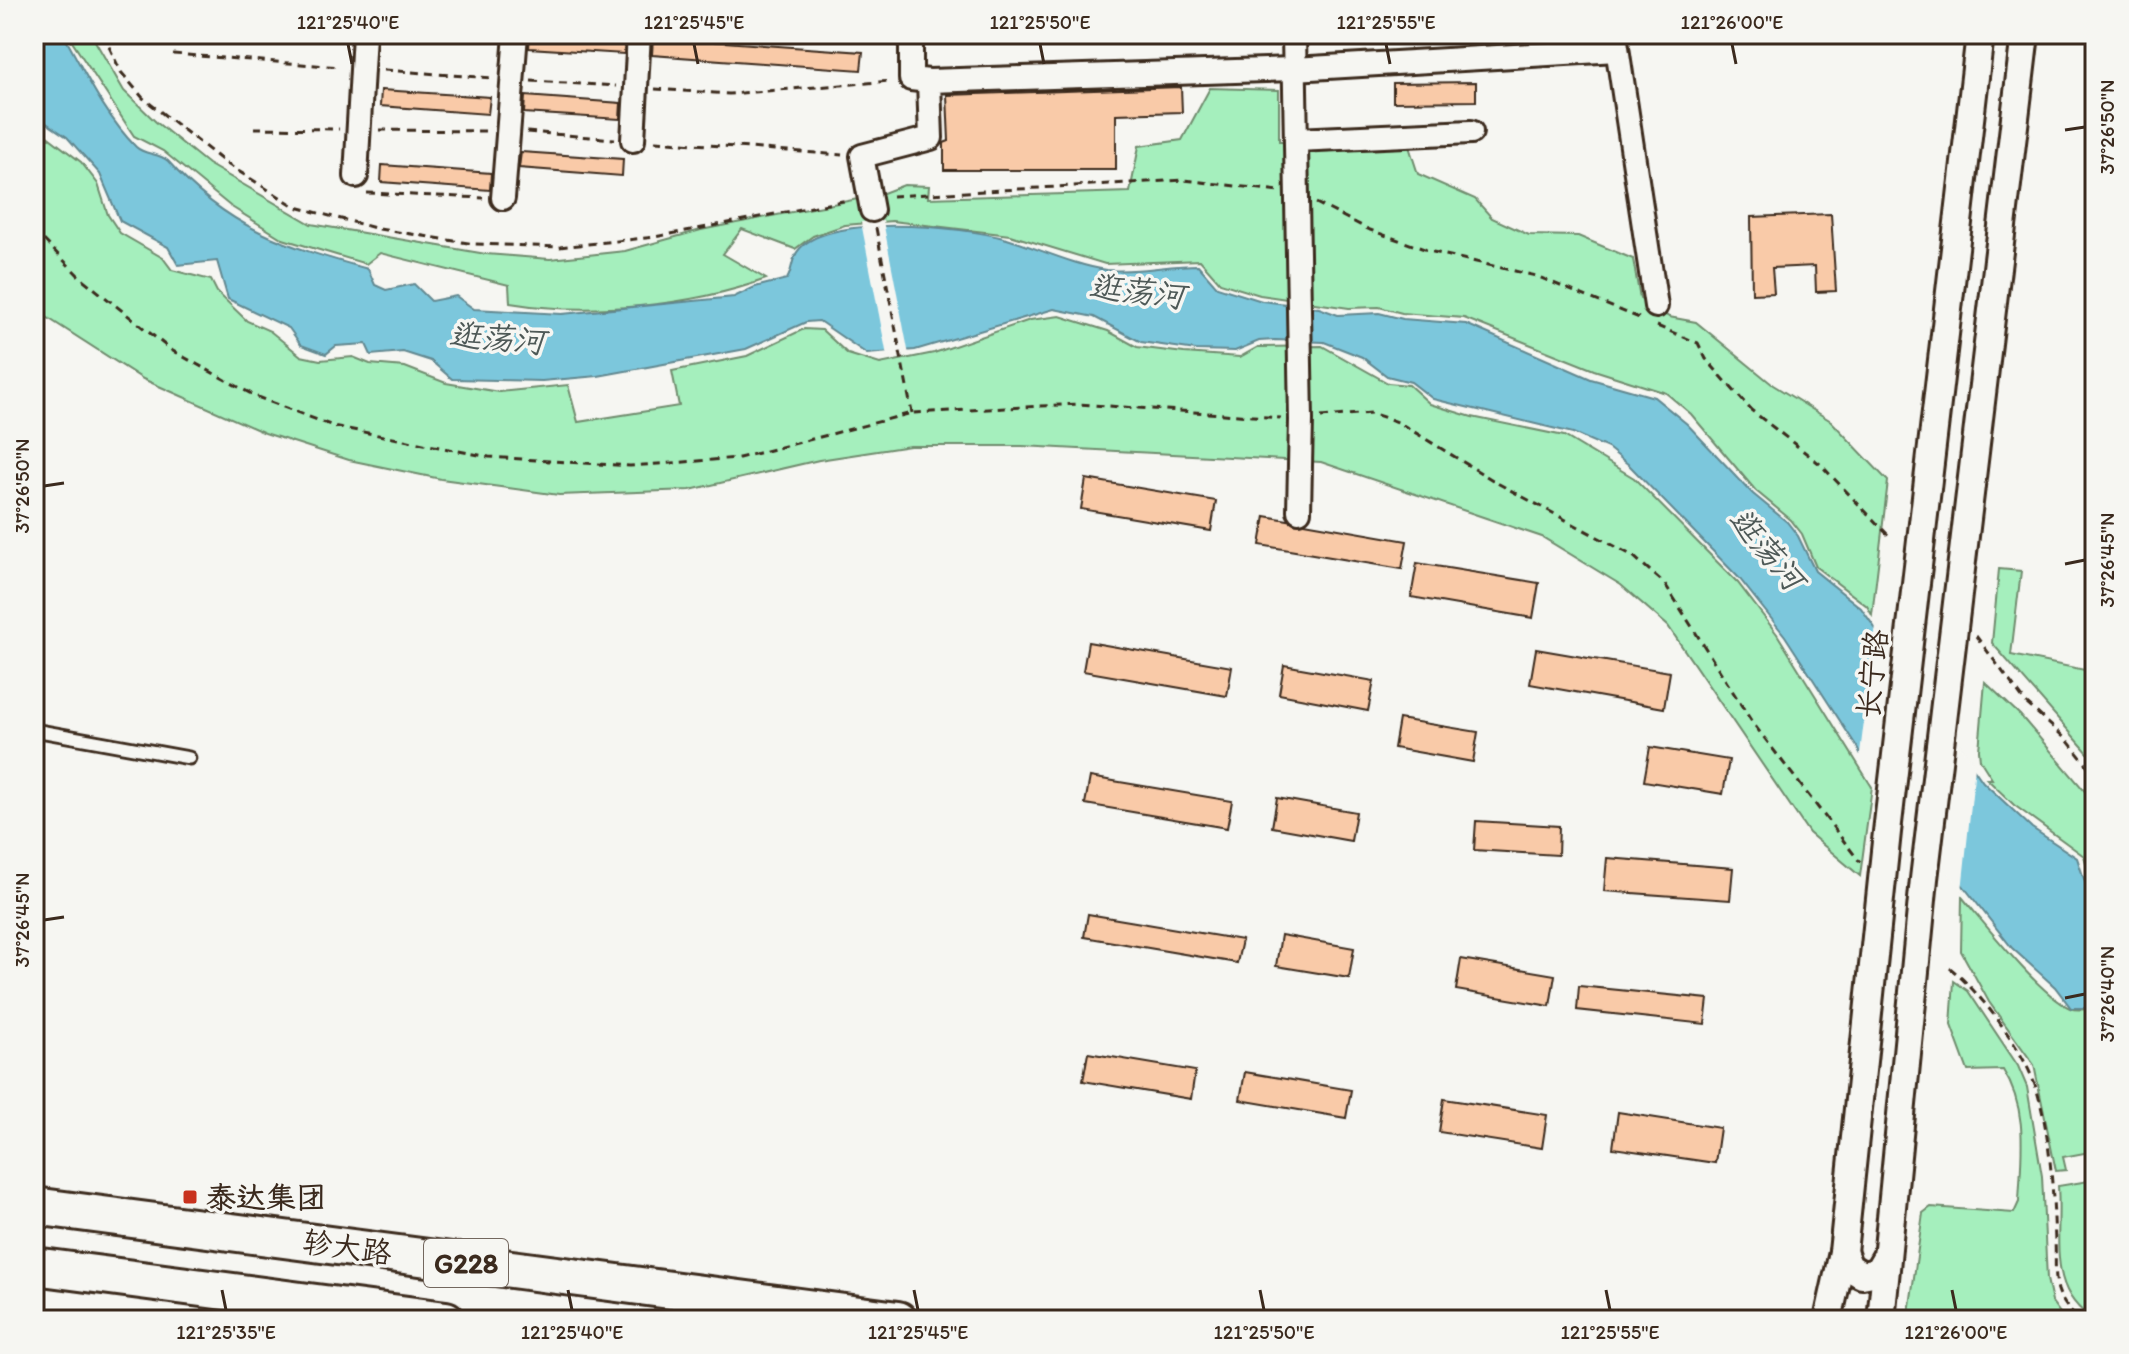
<svg xmlns="http://www.w3.org/2000/svg" width="2129" height="1354" font-family="Itim,'LXGW WenKai TC',sans-serif">
<rect width="100%" height="100%" fill="#f6f6f2"/>
<filter id="ink" filterUnits="userSpaceOnUse"><feTurbulence type="fractalNoise" baseFrequency=".0125" numOctaves="2"/><feDisplacementMap in="SourceGraphic" scale="16" xChannelSelector="R" yChannelSelector="G"/><feConvolveMatrix kernelMatrix="1 2 1 2 8 2 1 2 1" color-interpolation-filters="sRGB"/></filter>
<g filter="url(#ink)">
<g fill="#a5efbd" stroke="#708c6e" stroke-width="2">
<path d="M67,34h24l33,57 32,31 52,42 103,60 175,30 64,5 75,-8 76,-21 177,-35 26,-10 25,1 -1,12 202,-6 9,-46 43,-6 28,-52 69,2v51l128,-1 11,34 57,25 17,19 37,17 49,1 55,23 7,40 29,18 27,5 77,63 58,36 57,60 -16,134 -5,-9 -51,-39 -14,-33 -11,-14 -35,-29 -65,-77 -25,-21 -72,-23 -130,-52 -62,-5 -23,-6 -30,1 -89,-13 -40,-12 -20,-23 -95,4 -95,-29 -118,-14 -47,4 -32,11 -18,13 -53,-20 -19,25 43,25c-74,27 -178,37 -256,24l-1,-18 -129,-32 -14,11 -83,-25 -53,-33 -67,-55 -29,-15z"/>
<path d="M34,119l12,16 35,27 17,22 10,31 12,18 43,25 9,12 39,10 6,12 30,29 23,10 31,25 19,4 33,-3 17,7 35,3 41,16 53,9 69,-7 10,37 101,-16 -7,-35 75,-15 57,-27 18,1 26,24 32,10 54,-11 96,-33 30,-4 48,15 29,16 47,6 56,4 18,-10 64,-1 66,37 21,2 21,19 42,13 92,19 70,42 104,105 39,51 95,153 -12,89 -51,-43 -141,-207 -47,-41 -79,-48 -221,-75 -299,-16h-112l-91,14 -129,30 -131,5 -118,-16 -92,-19 -84,-27 -122,-54 -109,-70z"/>
<path d="M1999,569l22,2 -10,84 84,17v89l-103,-118z"/>
<path d="M1985,682l35,33 75,88v91l-11,-38 -70,-51 -27,-26h5l-12,-19 -1,-10z"/>
<path d="M1962,897c23,27 78,98 108,111 7,3 18,1 25,0v54l-8,1 8,21v67l-32,6 3,13 -10,1 -22,-106 -45,-63 -28,-51z"/>
<path d="M1954,981l14,10 50,75 9,21 15,89 5,103 5,23 13,18h-157l15,-107 8,-6 83,6 5,-11c2,-47 10,-91 -16,-132l-35,1 -17,-46z"/>
<path d="M2095,1180v140c-50,-29 -33,-84 -37,-134z"/>
</g>
<path fill="#7cc7dc" stroke="#628890" stroke-width="2" d="M34,34h29c21,37 42,82 73,113 8,8 24,6 32,14 59,67 117,85 200,108l7,16 11,5 28,-6 17,17 25,-5 18,13 88,5 172,-17 21,-10 32,-8c5,-8 4,-15 8,-23 20,-46 173,-29 212,-17 30,9 69,27 100,31 31,3 60,-5 91,-5l19,22 45,14 57,7 19,7 41,-2 24,6 63,5 125,55 63,18 33,27 66,70 34,28 11,14 17,35 46,37 122,174 49,46 45,30 18,54v96h-24l-16,-21 -43,-39 -102,-130 -37,-39 -16,-32 -72,-111 -46,-58 -110,-113 -21,-17 -35,-15 -140,-34 -22,-17 -24,-6 -25,-19 -38,-15 -49,-2 -16,1 -24,10 -39,-1 -55,-8 -47,-25 -40,-8 -139,41 -48,4 -48,-33 -13,1 -60,27 -148,27 -56,5 -90,-2 -21,-18 -28,-9 -32,3 -5,-11 -30,2 -10,8 -25,-9 -12,-17 -61,-29 -11,-38 -39,4 -10,-18 -48,-26 -20,-47 -33,-37 -25,-17 -8,-18z"/>
<g fill="#f6f6f2">
<path d="M883,221l26,134 -22,1 -26,-134z"/>
<path d="M1876,625l99,141 -13,125 -55,-70 -37,-39 -11,-21z"/>
</g>
<g fill="#f9caa8" stroke="#3b2a1e" stroke-width="2">
<path d="M530,34l95,4 -1,16 -95,-6z"/>
<path d="M653,37l210,15 -2,18 -209,-15z"/>
<path d="M1476,82v19l-83,1v-19z"/>
<path d="M1181,87l1,25 -66,2v56h-172v-27l5,-2 -2,-46z"/>
<path d="M381,90l109,7 -2,17 -108,-8z"/>
<path d="M525,96l96,7 -1,16 -96,-6z"/>
<path d="M521,152l102,7 -1,17 -103,-8z"/>
<path d="M382,165l109,8 -1,17 -109,-8z"/>
<path d="M1831,214l5,77 -20,1 -1,-26 -43,2 2,25 -22,1 -1,-77z"/>
<path d="M1086,479l130,22 -5,30 -130,-22z"/>
<path d="M1265,516l142,25 -5,28 -142,-24z"/>
<path d="M1417,563l122,20 -6,35 -122,-21z"/>
<path d="M1088,642l144,25 -5,29 -144,-25z"/>
<path d="M1536,649l134,23 -6,36 -134,-24z"/>
<path d="M1284,665l90,16 -6,30 -89,-17z"/>
<path d="M1399,719l79,13 -5,30 -79,-14z"/>
<path d="M1650,747l79,13 -6,34 -79,-13z"/>
<path d="M1090,777l142,24 -5,27 -142,-24z"/>
<path d="M1277,798l79,14 -5,29 -79,-14z"/>
<path d="M1476,821l83,5 -1,29 -84,-5z"/>
<path d="M1607,858l126,10 -3,32 -126,-9z"/>
<path d="M1088,914l154,26 -5,23 -153,-26z"/>
<path d="M1281,935l73,13 -5,30 -73,-12z"/>
<path d="M1461,959l94,16 -5,31 -94,-16z"/>
<path d="M1579,986l129,13 -3,25 -128,-14z"/>
<path d="M1088,1053l107,18 -4,28 -108,-18z"/>
<path d="M1245,1072l106,18 -5,28 -106,-18z"/>
<path d="M1444,1099l103,16 -5,33 -103,-16z"/>
<path d="M1618,1112l102,16 -5,35 -102,-15z"/>
</g>
<g fill="none" stroke-linecap="round" stroke-linejoin="round">
<defs>
<path id="service" d="M34,730l155,28"/>
<g id="minor">
<path d="M911,34v45l18,2"/>
<path d="M1294,34l7,386 -2,91"/>
<path d="M1615,34l41,272"/>
<path d="M633,140l6,-106"/>
<path d="M1296,140l175,-8"/>
<path d="M356,176l8,-142"/>
<path d="M503,198l13,-164"/>
<path d="M872,210l-10,-54 69,-18 -2,-57 365,-12 323,-19"/>
</g>
<g id="tertiary">
<path d="M1843,1252l6,15 13,8 15,-3 10,-17"/>
<path d="M1828,1320l15,-68 44,-420 93,-798"/>
<path d="M1881,1320l43,-441 101,-845"/>
</g>
<g id="trunk">
<path d="M34,1206l864,114"/>
<path d="M34,1266l412,54"/>
</g>
</defs>
<use href="#service" stroke="#3b2a1e" stroke-width="17"/>
<use href="#minor" stroke="#3b2a1e" stroke-width="28"/>
<use href="#tertiary" stroke="#3b2a1e" stroke-width="32"/>
<use href="#trunk" stroke="#3b2a1e" stroke-width="42"/>
<g stroke="#3b2a1e" stroke-width="3" stroke-dasharray="8 6" stroke-linecap="butt">
<path d="M103,34l18,38 22,26 84,66 69,43 83,22 95,15 85,3 96,-10 193,-37"/>
<path d="M857,34l32,2"/>
<path d="M173,54l167,13"/>
<path d="M384,70l108,8"/>
<path d="M531,81l85,5"/>
<path d="M655,89l74,5 162,-13"/>
<path d="M254,128l85,1"/>
<path d="M379,130l108,1"/>
<path d="M527,132l88,7"/>
<path d="M655,141l187,14"/>
<path d="M367,193l116,5"/>
<path d="M892,196l292,-16 95,11"/>
<path d="M1316,203l54,27 63,22 103,24 103,42"/>
<path d="M876,228l36,185"/>
<path d="M34,230l46,47 91,73 86,47 76,29 156,31 141,9 109,-8 173,-45 167,-9 202,14"/>
<path d="M1657,326l41,17 8,16 45,51 69,54 71,74"/>
<path d="M1321,417l50,-4 27,9 101,62 134,72 32,28 87,138 108,140"/>
<path d="M1976,636l50,67 41,37 28,35"/>
<path d="M1950,968c31,25 75,83 87,123 14,47 16,102 18,151 1,15 -1,34 3,48 4,12 12,22 21,30"/>
</g>
<use href="#service" stroke="#f6f6f2" stroke-width="11"/>
<use href="#minor" stroke="#f6f6f2" stroke-width="22"/>
<use href="#tertiary" stroke="#f6f6f2" stroke-width="26"/>
<use href="#trunk" stroke="#f6f6f2" stroke-width="36"/>
</g>
</g>
<path fill="none" stroke="#3b2a1e" stroke-width="3" d="M348,44l4,20M694,44l4,20M1040,44l4,20M1386,44l4,20M1732,44l4,20M2065,130l20,-3M44,486l20,-3M2065,564l20,-4M44,920l20,-3M2065,998l20,-4M222,1290l4,20M568,1290l4,20M914,1290l4,20M1260,1290l4,20M1606,1290l4,20M1952,1290l4,20"/>
<rect fill="#c8321e" stroke="#f6f6f2" stroke-width="3" x="182" y="1189" width="16" height="16" rx="4"/>
<g text-anchor="middle" dominant-baseline="central" stroke-width="7" stroke-linejoin="round" paint-order="stroke">
<rect fill="#f6f6f2" stroke="#73675e" stroke-width="2" x="424" y="1239" width="84" height="48" rx="6"/>
<g font-size="28" font-weight="bold" fill="#3b2a1e">
<text x="466" y="1263">G228</text>
</g>
<g font-size="30" fill="#3b2a1e" stroke="#f6f6f2">
<text transform="translate(1872 674) rotate(-84)">长宁路</text>
<text transform="translate(347 1247) rotate(8)">轸大路</text>
</g>
<g font-size="30" font-weight="bold" fill="#3b2a1e" stroke="#f6f6f2" text-anchor="start">
<text x="206" y="1197">泰达集团</text>
</g>
<g font-size="32" font-style="italic" fill="#4e5957" stroke="#f6f6f2">
<text transform="translate(1137 291) rotate(7)">逛荡河</text>
<text transform="translate(497 338) rotate(5)">逛荡河</text>
<text transform="translate(1767 549) rotate(50)">逛荡河</text>
</g>
</g>
<rect width="2129" height="1354" fill="none" stroke="#f6f6f2" stroke-width="88"/>
<rect x="44" y="44" width="2041" height="1266" fill="none" stroke="#3b2a1e" stroke-width="3"/>
<g font-size="20" text-anchor="middle" fill="#3b2a1e">
<text x="348" y="29">121°25'40"E</text>
<text x="694" y="29">121°25'45"E</text>
<text x="1040" y="29">121°25'50"E</text>
<text x="1386" y="29">121°25'55"E</text>
<text x="1732" y="29">121°26'00"E</text>
<text transform="translate(2107 127) rotate(-90)" y="7">37°26'50"N</text>
<text transform="translate(22 486) rotate(-90)" y="7">37°26'50"N</text>
<text transform="translate(2107 560) rotate(-90)" y="7">37°26'45"N</text>
<text transform="translate(22 920) rotate(-90)" y="7">37°26'45"N</text>
<text transform="translate(2107 994) rotate(-90)" y="7">37°26'40"N</text>
<text x="226" y="1339">121°25'35"E</text>
<text x="572" y="1339">121°25'40"E</text>
<text x="918" y="1339">121°25'45"E</text>
<text x="1264" y="1339">121°25'50"E</text>
<text x="1610" y="1339">121°25'55"E</text>
<text x="1956" y="1339">121°26'00"E</text>
</g>
</svg>
